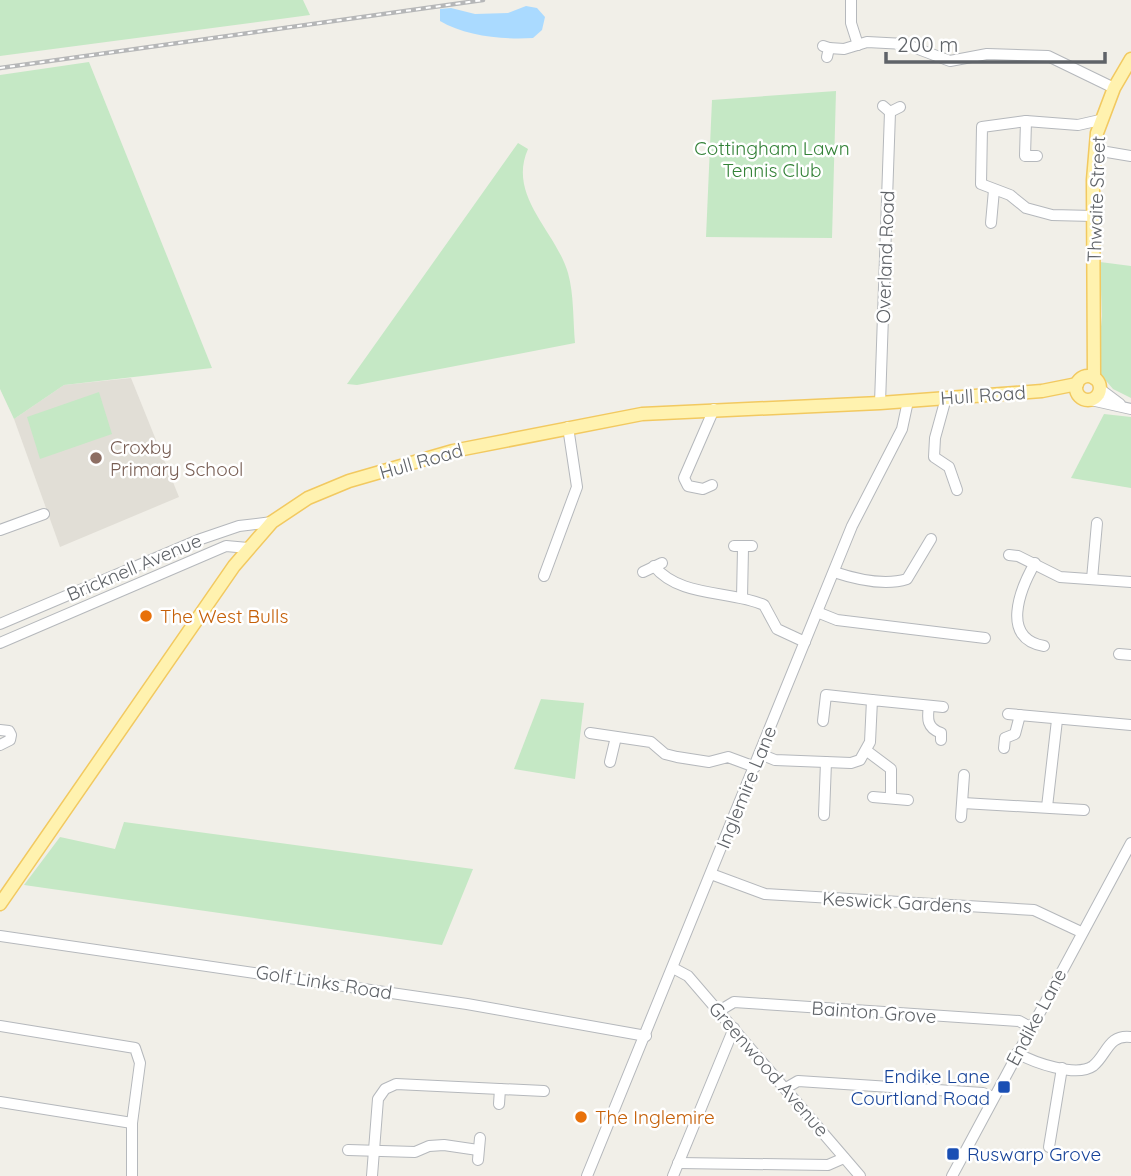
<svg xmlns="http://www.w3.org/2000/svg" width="1131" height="1176" font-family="Quicksand,sans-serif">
<rect width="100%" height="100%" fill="#f1efe8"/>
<path fill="#e1ded6" d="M131,378l48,119 -119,50 -46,-128 50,-34z"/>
<g fill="#c5e8c5">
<path d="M0,0h303l7,15 -310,41z"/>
<path d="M89,62l123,306 -148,17 -50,34 -14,-30v-314z"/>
<path d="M836,91l-4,147 -126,-1 6,-137z"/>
<path d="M518,143l10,6c-21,47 28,82 40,124 6,21 5,48 7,70l-218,42 -10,-1z"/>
<path d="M1100,262l31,4v132l-18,-9 -16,-19 5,-54z"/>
<path d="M99,392l13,42 -72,25 -13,-42z"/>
<path d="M1104,414l27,3v71l-60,-10z"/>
<path d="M541,699l43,4 -9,76 -61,-10z"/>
<path d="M124,822l349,47 -31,76 -418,-60 36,-48 55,12z"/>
</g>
<path fill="#aadaff" d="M526,6l11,2 8,9 -3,13 -9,8c-29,2 -68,-2 -93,-17v-12l11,-1 24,6 33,-1z"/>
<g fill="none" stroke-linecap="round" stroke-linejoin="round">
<defs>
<g id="minor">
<path d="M851,0v23l7,22"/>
<path d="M823,46l6,2 -2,9"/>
<path d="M829,48l15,1 23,-7 38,2 45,17 37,-7 61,2 66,32"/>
<path d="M883,106l7,6 10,-5"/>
<path d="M1026,121l-1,35h12"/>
<path d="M1095,150l36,6"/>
<path d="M1093,216l-41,-1 -26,-7 -16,-13 -29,-11 1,-57 44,-6 52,4 22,-5"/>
<path d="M991,223l3,-33"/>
<path d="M1100,389l20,15"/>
<path d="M946,398l-11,40 -1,19 15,10 8,23"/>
<path d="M1091,400l40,9"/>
<path d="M880,403l10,-291"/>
<path d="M712,485l-9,4 -15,-3 -4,-8 30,-69"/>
<path d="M0,530l44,-16"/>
<path d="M734,546h18"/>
<path d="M1009,555l9,1 42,21 71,5"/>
<path d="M1035,563c-15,26 -35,76 9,83"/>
<path d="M654,566c26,32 76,24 110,39l13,24 28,13"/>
<path d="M643,572l19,-9"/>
<path d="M834,572c21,7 51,14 73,7l24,-40"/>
<path d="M544,576l33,-89 -9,-60"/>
<path d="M1092,579l5,-56"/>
<path d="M742,598l1,-50"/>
<path d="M817,612l20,8 148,18"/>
<path d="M0,624l198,-84 41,-14 33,-4"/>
<path d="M0,643l226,-97 22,2"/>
<path d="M1119,654l12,1"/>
<path d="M929,706c-2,13 -2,22 12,27v7"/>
<path d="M1008,714l123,11"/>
<path d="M823,721l3,-26 46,5"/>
<path d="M0,730l9,1 2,4 -1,5 -10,5"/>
<path d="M590,733l61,9 14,12 12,3 32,5 19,-5 27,10"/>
<path d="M1004,748l1,-10 10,-4 5,-19"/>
<path d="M867,751l24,18v29"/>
<path d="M760,754l15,6 76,3 9,-3 10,-18 2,-42 71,7"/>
<path d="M610,762l6,-25"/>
<path d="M873,797l35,3"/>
<path d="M963,803l121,7"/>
<path d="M1047,807l10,-87"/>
<path d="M824,815l2,-53"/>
<path d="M961,817l3,-42"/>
<path d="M711,874l54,20 269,16 47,22"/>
<path d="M0,936l467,68 179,32"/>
<path d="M673,968l15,8 172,200"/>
<path d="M719,1011l15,-9 285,19 11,6"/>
<path d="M0,1026l135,22 5,15 -8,60v53"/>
<path d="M1017,1053c16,9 59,25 76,13 14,-11 15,-32 38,-29"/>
<path d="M786,1088l12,-7 185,12 10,4"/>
<path d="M0,1102l132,21"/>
<path d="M499,1104l1,-15"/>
<path d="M1049,1147l13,-79"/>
<path d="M348,1150l67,2 14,-6 15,-1 34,5"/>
<path d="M478,1160l2,-22"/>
<path d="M678,1163l150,2 16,-7"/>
<path d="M372,1176l6,-77 7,-10 11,-5 148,7"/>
<path d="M587,1176l265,-650 50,-97 6,-28"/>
<path d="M673,1176l61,-148"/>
<path d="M952,1176l179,-333"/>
</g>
<g id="major">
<circle cx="1088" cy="388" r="12"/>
<path d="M1094,378l-1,-198 4,-47 17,-45 17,-29"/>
<path d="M0,904l234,-338 38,-44 36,-24 41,-17 104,-30 189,-37 238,-11 162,-12 35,-7"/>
</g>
</defs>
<use href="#minor" stroke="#b5b8bc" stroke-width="12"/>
<use href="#major" stroke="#f2c960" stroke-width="15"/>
<use href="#minor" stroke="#fff" stroke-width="10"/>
<use href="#major" stroke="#fff2af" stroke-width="12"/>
<defs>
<path id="rail" d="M0,68l483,-68"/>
</defs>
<use href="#rail" stroke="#b6b7b8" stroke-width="4.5"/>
<use href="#rail" stroke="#fff" stroke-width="2" stroke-dasharray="5" stroke-linecap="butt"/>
</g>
<circle fill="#8d6e63" stroke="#fff" stroke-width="2.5" cx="96" cy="458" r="7"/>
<g fill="#e8710a" stroke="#fff" stroke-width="2.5">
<circle cx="146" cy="616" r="7"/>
<circle cx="581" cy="1117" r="7"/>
</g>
<g fill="#1a4fb4" stroke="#fff" stroke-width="2.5">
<rect x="997" y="1080" width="14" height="14" rx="3.5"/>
<rect x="946" y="1147" width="14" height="14" rx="3.5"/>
</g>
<g text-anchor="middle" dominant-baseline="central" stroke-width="5" stroke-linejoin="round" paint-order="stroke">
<g font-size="19" fill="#348238" stroke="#fff">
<text x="772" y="148">Cottingham Lawn<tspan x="772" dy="22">Tennis Club</tspan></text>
</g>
<g font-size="19" fill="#5f6368" stroke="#fff">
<text transform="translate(1096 199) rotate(-88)">Thwaite Street</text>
<text transform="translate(885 257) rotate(-88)">Overland Road</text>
<text transform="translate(983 395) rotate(-4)">Hull Road</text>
<text transform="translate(421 461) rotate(-16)">Hull Road</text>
<text transform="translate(134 567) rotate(-23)">Bricknell Avenue</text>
<text transform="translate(746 787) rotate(-68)">Inglemire Lane</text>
<text transform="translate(897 902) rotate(3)">Keswick Gardens</text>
<text transform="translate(324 982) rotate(9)">Golf Links Road</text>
<text transform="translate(874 1012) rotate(4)">Bainton Grove</text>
<text transform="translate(1036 1017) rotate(-62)">Endike Lane</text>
<text transform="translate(769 1069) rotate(49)">Greenwood Avenue</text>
</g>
<g font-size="19" fill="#785e54" stroke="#fff" text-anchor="start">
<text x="110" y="447">Croxby<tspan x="110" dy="22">Primary School</tspan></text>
</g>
<g font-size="19" fill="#c56008" stroke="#fff" text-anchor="start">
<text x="160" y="616">The West Bulls</text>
<text x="595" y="1117">The Inglemire</text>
</g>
<g font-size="19" fill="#164399" stroke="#fff" text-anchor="end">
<text x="990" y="1076">Endike Lane<tspan x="990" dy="22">Courtland Road</tspan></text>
<text x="967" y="1154" text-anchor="start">Ruswarp Grove</text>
</g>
</g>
<path d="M886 52v10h219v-10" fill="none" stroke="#5f6368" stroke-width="3.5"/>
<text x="897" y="52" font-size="21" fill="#5f6368" stroke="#ffffff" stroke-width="5" paint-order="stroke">200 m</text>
</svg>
